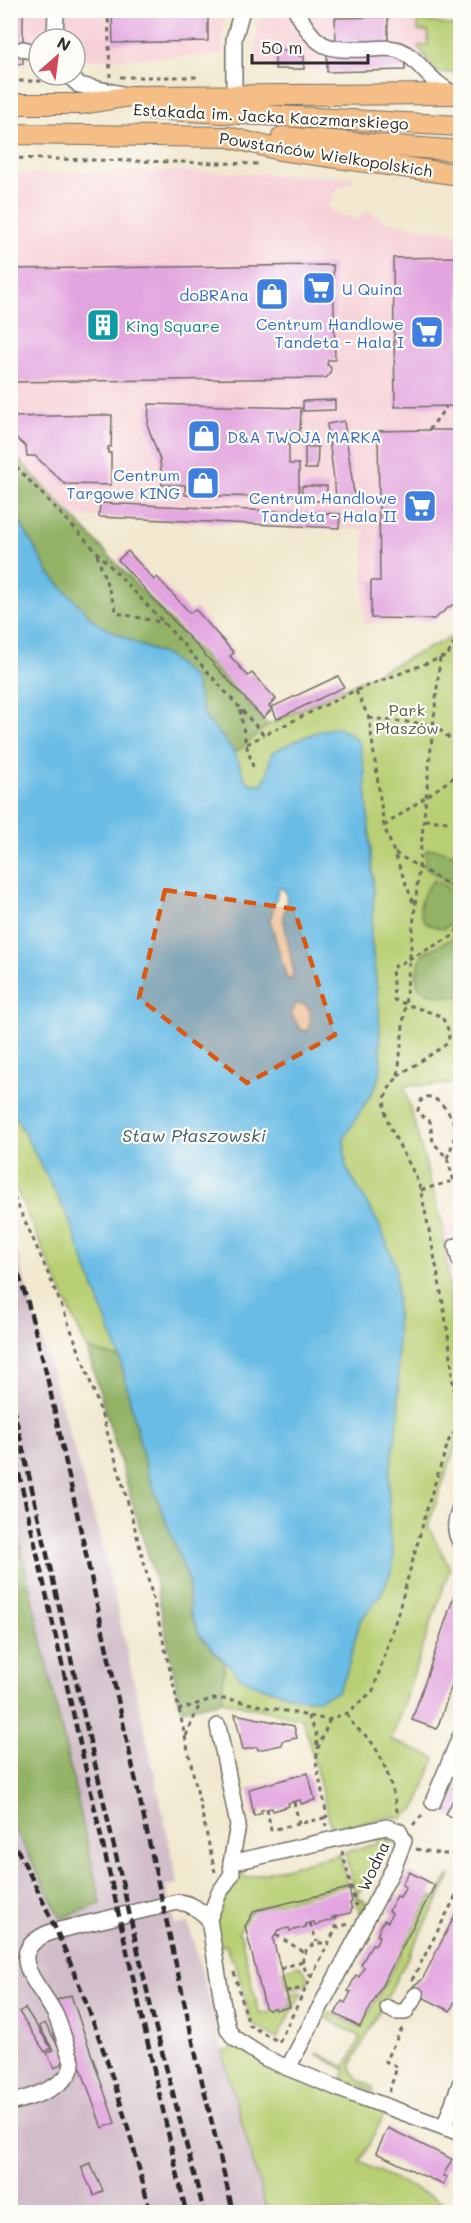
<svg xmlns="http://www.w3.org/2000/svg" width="471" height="2223" font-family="Mali,sans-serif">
<rect width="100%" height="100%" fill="#fdfcf7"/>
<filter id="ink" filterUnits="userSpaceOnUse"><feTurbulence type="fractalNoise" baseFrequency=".0167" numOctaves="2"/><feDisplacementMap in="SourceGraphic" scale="12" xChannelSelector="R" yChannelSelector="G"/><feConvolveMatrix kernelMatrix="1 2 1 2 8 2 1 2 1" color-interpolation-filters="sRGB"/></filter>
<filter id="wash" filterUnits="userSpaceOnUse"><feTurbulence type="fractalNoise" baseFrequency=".008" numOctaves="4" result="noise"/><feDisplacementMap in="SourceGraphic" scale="24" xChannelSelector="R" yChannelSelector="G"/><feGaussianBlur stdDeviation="1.35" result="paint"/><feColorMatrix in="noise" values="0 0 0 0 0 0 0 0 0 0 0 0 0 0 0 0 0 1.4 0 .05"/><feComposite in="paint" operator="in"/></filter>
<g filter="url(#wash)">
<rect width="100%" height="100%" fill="#f1e8cf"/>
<g fill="#f6cfd7">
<path d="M11,11h215l-3,15v29l-148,5v-21h-36v19l-28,-1z"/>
<path d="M264,11l123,4 31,5v10l10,1v15h-6l15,27 -32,-3 -78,2 -23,-3h-29l-20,-6 2,-42z"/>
<path d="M183,171l175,7 -20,10 -9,17 2,6 27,9 8,-10 20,12 74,12v375h-7l-17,13 -72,1v-93l-290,-14 -63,-66 -1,-276z"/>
<path d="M460,1222v146l-8,-48 -9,-93z"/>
</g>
<path fill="#d1bdc9" d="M10,1231l93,317 41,178 34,158 -12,3 9,38 13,-2 79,289h-256z"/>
<g fill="#b8cf73" stroke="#727d4f" stroke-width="1.5">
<path d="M418,20l42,7v45l-23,1 -19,-27 10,-1v-14h-10z"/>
<path d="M460,633v451l-56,2 39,141 9,93 8,48v65l-32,93 22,42 -59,172 44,18 -19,50 -15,11 -10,-3 -59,14 -29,-111 -81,-18 2,-38 7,-15 99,-412 19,-133 -88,-319h-8l-8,-3 -10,-28 33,-28z"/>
<path d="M10,1067l35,92 2,18 6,11 11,7 56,163 -33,-9 -76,-172z"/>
<path d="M376,1833l12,2 6,10 -8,-4 -29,56 10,6 -7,12 -15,-63 33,-8z"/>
<path d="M340,1854l8,31 -96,25 -14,23 3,2 18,79 32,-6 -2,-14 13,-2 -25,47 -26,-16 -16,-62 -5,-3 -4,-13 -9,2 -3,-29 7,-16 21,-32 3,8z"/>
<path d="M449,1875l2,1 -99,187 -1,6 7,11 15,7 1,5 -33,-13 5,-9 -30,-16 1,-1 28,14 16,-30 -35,-19 3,-6 32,16 70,-132 5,3z"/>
<path d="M299,1965l10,13 -3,7 -18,5 -5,-20z"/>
<path d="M240,2046l147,63 -27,53 88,43 -5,7h-176l-45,-160z"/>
</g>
<g fill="#92b265" stroke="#5e6e48" stroke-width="1.5">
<path d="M10,450l258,275 -33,28 -31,-37 -10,-37 -26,-23 -26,-10 -46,-23 -47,-50 -38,-66z"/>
<path d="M435,849l18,5 7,-3v39l-35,-23 1,-17z"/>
<path d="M434,880c14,6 37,26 22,41 -4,3 -9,5 -13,8l-16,-5c-14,-14 -4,-32 7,-44z"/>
<path d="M460,935v62c-36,-3 -54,-2 -37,-44z"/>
<path d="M87,1349l33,9 26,110 43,114 1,30 11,25 23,26 -2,38 -41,9 -26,-131z"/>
<path d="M11,1505l90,399 -40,14 -50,-97z"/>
</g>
<path fill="#69bce5" stroke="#4a7488" stroke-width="1.5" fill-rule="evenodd" d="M11,507l38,66 47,50 46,23 26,10 26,23 10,37 31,37 11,28 7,3h8l6,-8 4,-23c14,-7 48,-25 63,-25 9,-1 18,8 25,14l6,30 9,123 -3,41 8,70 2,63 -5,17 -32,52 2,29 33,57 17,42 3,148 -10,63v55l5,24 -2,14 -11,24 -21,27 -14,54 -9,17 -18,7h-16l-45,-13 -18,-9 -39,-40 -11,-25 -1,-30 -43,-114 -26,-110 -53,-143 -56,-107zM279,887l7,4 1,14 -4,11 10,53 -1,11 -5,-1 -17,-59zM296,1004h8l6,6v13l-3,9 -7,-3 -9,-15z"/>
<g id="blocks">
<g fill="#e2a4df">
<path d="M10,10h13v54l-13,-1z"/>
<path d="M112,10h96v31l-95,2z"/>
<path d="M388,17v24l16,8 1,21 -78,2v-21l9,-9 -1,-24z"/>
<path d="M275,50h24v6h5v13h-29z"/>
<path d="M460,257v149l-65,1 -2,-149z"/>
<path d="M333,265l2,95h-7l-1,4 4,4 -1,6 -4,4 -316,4v-113z"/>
<path d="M335,400v10l-32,1v-10z"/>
<path d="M149,404l152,4 -1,23 -11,-1v34h10v34l-114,-3v-10h-23l-2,-25 -12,-33z"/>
<path d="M95,415h17l-1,32h-3v6h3v32l-46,-1 -30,-28h-8l-1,-9 -16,-15v-15z"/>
<path d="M344,421l11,80 -18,3 -10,-80z"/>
<path d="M429,430h31v175h-8l-18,14 -63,-1v-37h9l-2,-150z"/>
<path d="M305,447h13l-1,22h-12z"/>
<path d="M302,486h25v15h-26z"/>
<path d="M100,503l240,11 -1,14 -240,-11z"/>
<path d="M128,551l26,29 3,-3 33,36 5,-4 39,44 -4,3 18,20 4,-3 24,26 -7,7 3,3 -9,9 -145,-158z"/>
<path d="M338,676l6,11 -67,32 -5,-12z"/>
<path d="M458,1584l2,1v76l-23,68 -25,-9z"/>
<path d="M235,1714l59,12 3,12 -15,3v4l-24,5 -1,-3 -14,3z"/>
<path d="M308,1773l7,27 -14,4 -1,-4 -12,3 1,3 -16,5 -1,-3 -5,1 -6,1 1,3 -8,3 -5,-27z"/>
<path d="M460,1779v36l-9,2 -5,-3 13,-26 -3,-1z"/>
<path d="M409,1872l26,13 -75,142 -25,-13 7,-13 3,2 6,-11 -3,-1 8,-16 3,2 5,-10 -3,-2 11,-21 3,1 5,-9 -3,-1 7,-15 4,2 4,-9 -3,-2 8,-15 3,1 6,-10 -4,-2z"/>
<path d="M349,1888l3,14 -2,1 2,6 -2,4 -18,4v3l-17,5 -1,-3 -9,2 1,3 -16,4 -1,-3 -11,2 -5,9 17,68 -14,3 -1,-2 -6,2 -4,-3 -20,-81 9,-15z"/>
<path d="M460,1905v86l-10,20 -40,-20 4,-6 8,-5z"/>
<path d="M71,1995l44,128 -13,5 -45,-128z"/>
<path d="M25,2008l26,40 -6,4 -26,-40z"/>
<path d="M45,2023l21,37 -11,8 -8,-15 6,-3 -14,-24z"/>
<path d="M388,2128l64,31 -9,17 4,1 -4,8 -67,-32z"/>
<path d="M90,2163l13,28 -9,5 -13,-29z"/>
</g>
</g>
</g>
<g filter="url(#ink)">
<use href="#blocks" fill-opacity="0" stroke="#706d64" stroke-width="1.5"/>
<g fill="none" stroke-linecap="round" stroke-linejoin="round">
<path stroke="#c9c2ae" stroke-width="15" stroke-dasharray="15 8" stroke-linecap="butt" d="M10,50l13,-1"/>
<defs>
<g id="minor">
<path d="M296,10c22,41 30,40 75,39 9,-1 19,-2 28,1 14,5 23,20 35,30 5,5 12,9 18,14"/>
<path d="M440,10l20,4"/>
<path d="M55,39l1,-29"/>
<path d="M23,49l16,4"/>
<path d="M68,75l11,10 43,9"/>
<path d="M234,96v-57l8,-29"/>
<path d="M456,1246l4,15"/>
<path d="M460,1507c-4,13 -7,22 0,35"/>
<path d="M218,1726l20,99 -7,38 1,11 -13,19 -10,26 13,82 6,28 6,9 31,20 23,10"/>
<path d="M433,1802l27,-65"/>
<path d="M231,1863l155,-36 13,4 5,10 -11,28 -105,199 64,26 108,39"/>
<path d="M388,2008l8,4h9l11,-17"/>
<path d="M10,2103c20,-5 63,-18 62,-41 -6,-16 -10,-33 -17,-48 -15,-30 -55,-62 -4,-82l127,-30c14,1 21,8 31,17"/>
<path d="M444,2127l16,-43"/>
</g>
<g id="major">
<path d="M10,104h72l49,-8 329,-2"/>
<path d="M149,109l311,17"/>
<path d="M10,134l218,3 52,13 180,25"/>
<path d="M282,137l178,14"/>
</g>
</defs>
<use href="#minor" stroke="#706d64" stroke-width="18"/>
<use href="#major" stroke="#706d64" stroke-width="22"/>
<g stroke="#706d64" stroke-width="3" stroke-dasharray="4.5 4.5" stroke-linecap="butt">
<path d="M108,10l2,67"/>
<path d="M120,77h80"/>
<path d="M10,81h47"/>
<path d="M10,158l250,6"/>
<path d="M429,430l17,-23"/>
<path d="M10,460l154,163 100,112 88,-43 96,-37 12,-25"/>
<path d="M97,555l20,58 47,10"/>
<path d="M440,658l-42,418c-4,6 -10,12 -12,19 -9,26 29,69 35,97 11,52 22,105 29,157 3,19 0,42 10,58"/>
<path d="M356,691l13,27 15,108 30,79"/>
<path d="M240,710l6,34 8,26"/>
<path d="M369,718l65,7 26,22"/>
<path d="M247,744l17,-9"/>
<path d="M425,820l23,2"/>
<path d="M384,826l76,-53"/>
<path d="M395,853l61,36 4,6"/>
<path d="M398,1076l46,-30c10,-9 3,-20 -3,-30l-47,-16 -2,-32 61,-32 7,-9"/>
<path d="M447,1158c4,-10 9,-20 8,-31 -3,-17 -33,-49 -37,-16l5,6 7,4 3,21 14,16 7,23"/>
<path d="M10,1189c45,95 84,192 112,293 37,129 64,260 93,390"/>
<path d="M421,1190l39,-11"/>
<path d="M178,1710l34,-11h16l100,21 19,-7 26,-22 25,-78 33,-118 18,-55 11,-15"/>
<path d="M347,1714c5,12 13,16 22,25 16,19 25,53 29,77"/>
<path d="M308,1716l8,17 1,12"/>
<path d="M186,1736l14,-32"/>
<path d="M294,1802l5,21"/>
<path d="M267,1809l4,21 53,-12 2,8"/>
<path d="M324,1818l3,-2 -11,-54 2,-14 12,-29"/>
<path d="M413,1825l12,-13"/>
<path d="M416,1849l26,5h18"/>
<path d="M342,1851l14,55"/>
<path d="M335,1916l1,12"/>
<path d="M310,1923l7,19"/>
<path d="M276,1935l28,17"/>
<path d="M281,1969l21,-8"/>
<path d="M234,1972l15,53 30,17 57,-114 12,-4"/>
<path d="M312,1977c-19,-14 -6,-39 16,-33"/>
<path d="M412,1980l48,-92"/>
<path d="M286,1991l19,-3"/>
<path d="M389,2092l8,-25 -12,-6 18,-34 -2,-1"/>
</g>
<use href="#minor" stroke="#fff" stroke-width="15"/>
<use href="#major" stroke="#f6be87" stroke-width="20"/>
<g stroke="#2b2b2b" stroke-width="4.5" stroke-dasharray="9 4.5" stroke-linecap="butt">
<path d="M10,1249l18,54 18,69 151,688 36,152"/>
<path d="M10,1393l144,628 50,191"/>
<path d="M10,1434l176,778"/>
<path d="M10,1836c65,121 108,243 140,376"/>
</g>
</g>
</g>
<path fill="#df570e" fill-opacity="0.2" stroke="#df570e" stroke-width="4.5" stroke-dasharray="12 8" stroke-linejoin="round" d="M165,890l129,19 41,126 -88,48 -108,-85z"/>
<defs>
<symbol id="supermarket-square" viewBox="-11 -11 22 22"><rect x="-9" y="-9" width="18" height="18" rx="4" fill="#3f7fe0" stroke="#fdfcf7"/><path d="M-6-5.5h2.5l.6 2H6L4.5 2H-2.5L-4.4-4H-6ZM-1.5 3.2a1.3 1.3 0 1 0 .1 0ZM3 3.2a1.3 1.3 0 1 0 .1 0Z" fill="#fff"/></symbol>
<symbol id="shop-square" viewBox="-11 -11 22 22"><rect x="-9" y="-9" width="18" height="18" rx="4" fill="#3f7fe0" stroke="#fdfcf7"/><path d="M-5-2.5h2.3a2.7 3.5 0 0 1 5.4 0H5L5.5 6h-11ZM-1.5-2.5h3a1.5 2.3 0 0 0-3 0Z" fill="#fff"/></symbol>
<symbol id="building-square" viewBox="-11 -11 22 22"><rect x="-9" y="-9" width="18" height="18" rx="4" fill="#0f9aa8" stroke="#fdfcf7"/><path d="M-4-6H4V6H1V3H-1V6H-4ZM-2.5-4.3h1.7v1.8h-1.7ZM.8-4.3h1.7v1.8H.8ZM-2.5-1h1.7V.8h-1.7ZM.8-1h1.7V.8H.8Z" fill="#fff"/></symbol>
</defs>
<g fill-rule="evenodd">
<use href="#supermarket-square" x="300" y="269" width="38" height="38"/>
<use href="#shop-square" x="253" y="275" width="38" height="38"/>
<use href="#building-square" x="84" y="306" width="38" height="38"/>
<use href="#supermarket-square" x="408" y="313" width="38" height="38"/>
<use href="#shop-square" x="185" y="417" width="38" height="38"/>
<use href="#shop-square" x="184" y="464" width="38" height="38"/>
<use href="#supermarket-square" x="401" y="487" width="38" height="38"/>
</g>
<g text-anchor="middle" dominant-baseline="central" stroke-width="4.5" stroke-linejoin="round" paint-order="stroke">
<g font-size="16" fill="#2b2b2b" stroke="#fdfcf7">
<text transform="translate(271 116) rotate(3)">Estakada im. Jacka Kaczmarskiego</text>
<text transform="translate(326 154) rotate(9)">Powstańców Wielkopolskich</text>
<text transform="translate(373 1866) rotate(-65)">Wodna</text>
</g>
<g font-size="16" fill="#366cbe" stroke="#fdfcf7" text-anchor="end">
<text x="342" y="288" text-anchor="start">U Quina</text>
<text x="249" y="294">doBRAna</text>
<text x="404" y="323">Centrum Handlowe<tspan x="404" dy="18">Tandeta - Hala I</tspan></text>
<text x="227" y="436" text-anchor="start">D&amp;A TWOJA MARKA</text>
<text x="180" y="474">Centrum<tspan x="180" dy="18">Targowe KING</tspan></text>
<text x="397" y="497">Centrum Handlowe<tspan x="397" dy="18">Tandeta - Hala II</tspan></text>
</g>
<g font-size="16" fill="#0d838f" stroke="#fdfcf7" text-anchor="start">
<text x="126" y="325">King Square</text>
</g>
<g font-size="16" fill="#555c41" stroke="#fdfcf7">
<text x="407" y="709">Park<tspan x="407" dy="18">Płaszów</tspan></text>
</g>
<g font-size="18" font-style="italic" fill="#415e6c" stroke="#fdfcf7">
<text x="194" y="1135">Staw Płaszowski</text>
</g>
</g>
<rect width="471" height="2223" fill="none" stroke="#fdfcf7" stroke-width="36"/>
<g transform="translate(57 57) rotate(28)"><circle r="28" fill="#fdfcf7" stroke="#a9a8a5" stroke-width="1.5"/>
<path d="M0-4.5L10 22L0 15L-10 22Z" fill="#d1495b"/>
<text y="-9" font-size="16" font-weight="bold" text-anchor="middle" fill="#2b2b2b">N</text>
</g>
<path d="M252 54v9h116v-9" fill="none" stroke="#2b2b2b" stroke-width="3"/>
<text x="261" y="54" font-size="18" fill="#2b2b2b" stroke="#fdfcf7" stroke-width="4.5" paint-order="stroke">50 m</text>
</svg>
